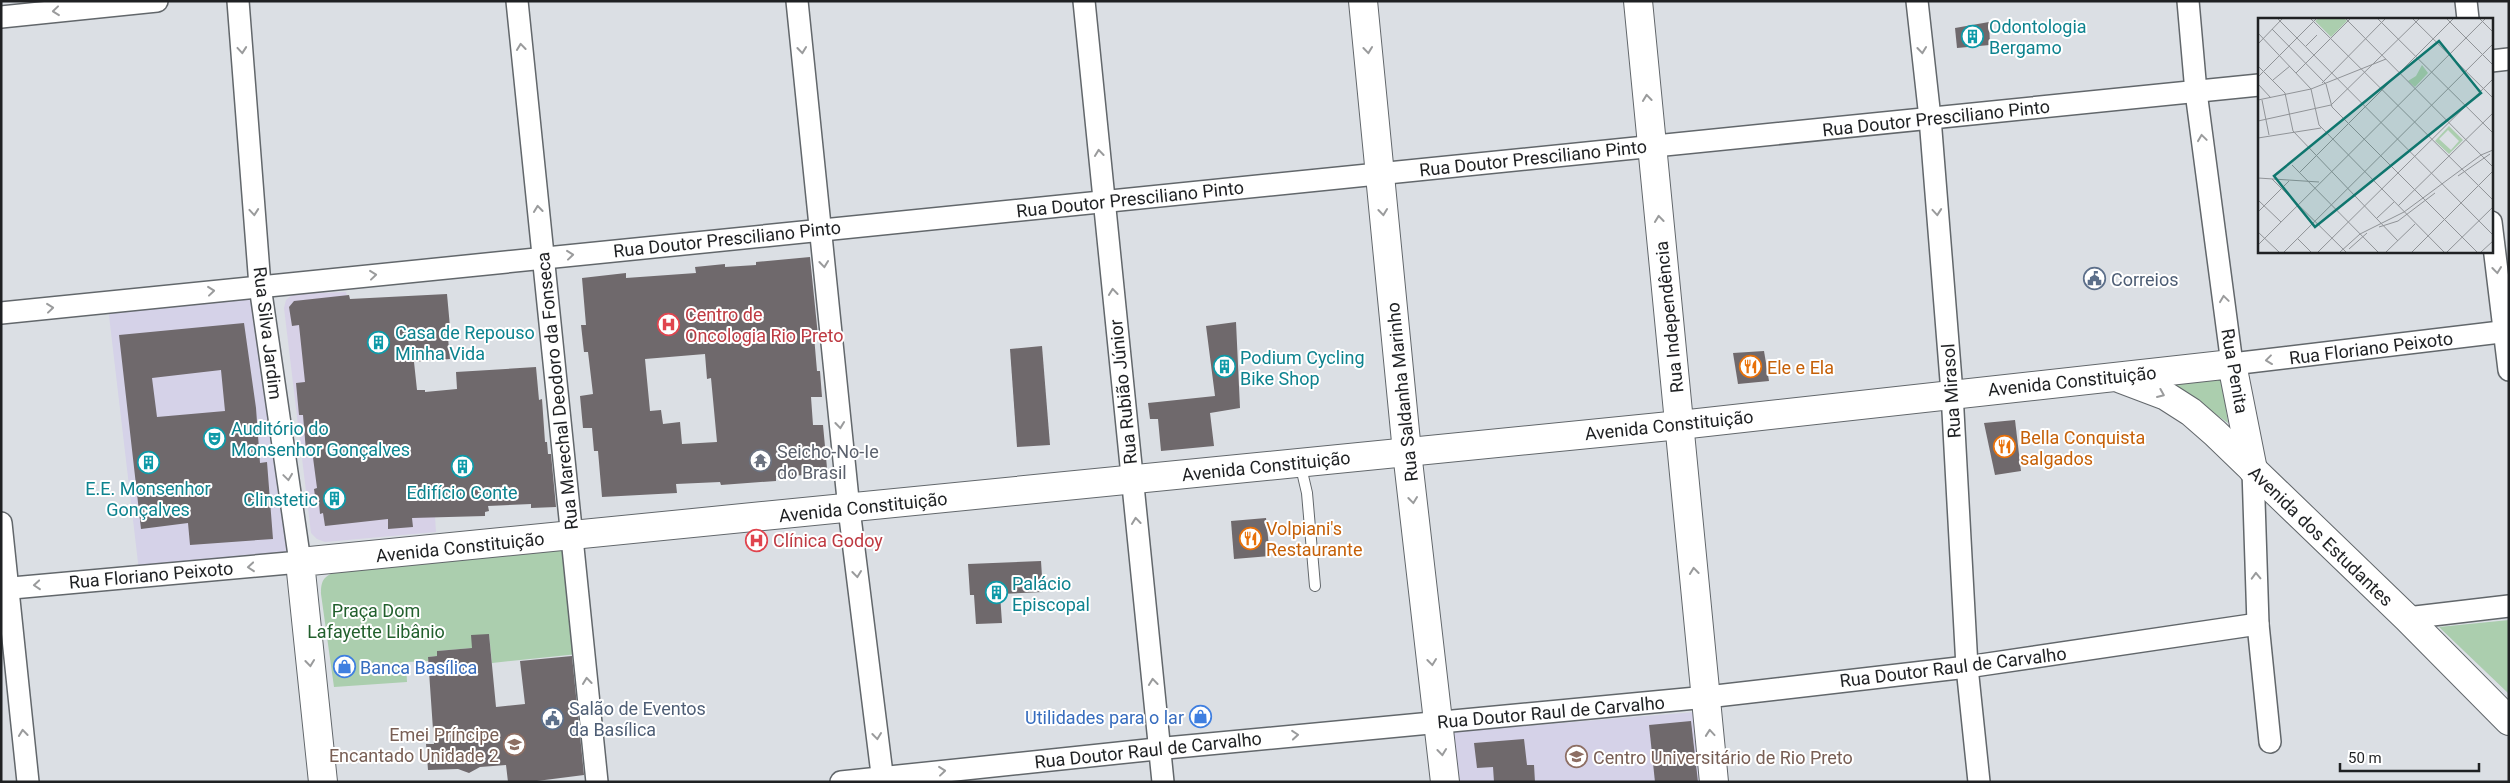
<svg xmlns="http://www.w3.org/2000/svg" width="2510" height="783" font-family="Roboto,sans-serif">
<rect width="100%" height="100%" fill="#dbdfe4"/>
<path fill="#d7d1e7" d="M346,292l7,36 80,157 3,47 -111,10 -8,-3 -6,-6 -27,-225 2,-8 7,-6z"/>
<g fill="#d5d2e8">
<path d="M255,293l36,265 -152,13 -31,-264z"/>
<path d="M1695,712l7,70h-245l-5,-50z"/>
</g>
<g fill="#abceae">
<path d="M2221,376l7,47 -54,-39z"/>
<path d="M563,550l15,104 -86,9 -3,-29 -17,14 -35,3v5l-9,1v4l-22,1 1,20 -73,5 -13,-93c0,-13 2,-17 14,-22z"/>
<path d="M2509,620v74l-70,-67z"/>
</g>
<g fill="#6f696c" fill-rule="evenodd">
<path d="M1989,22l1,23 -33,3 -2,-20z"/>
<path d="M810,257l8,79h-4l3,35h3l2,26h-11l2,28h10l4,43 -23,2 1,5 -29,2v4l-55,4 -1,-3 -44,2 1,9 -75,4 -4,-46h-4l-2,-23h-9l-3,-32 13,-2 -5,-42h-4l-3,-27h5l-4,-47 44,-5v5l70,-5 -1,-6 30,-3v3l31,-2v-3zM705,354l2,25 4,-1 6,64 -35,2 -2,-22 -17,2 -2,-14 -11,1 -5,-52z"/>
<path d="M447,294l4,44h-3l2,21 -36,3 3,28h8v2l32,-3 -1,-17 80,-5 3,33 3,-1 3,43h2l1,12h3l5,53 -25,1v-4l-43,2 1,5 -4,1v4l-73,2 1,9 -25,2v-10l-63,7 -2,-13 -3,1 -1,-11h-3l-2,-14 3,-1 -5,-38 -6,1 -3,-36h-4l-3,-32 9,-1 -6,-57 -7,1 -3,-19 5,-6 55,-6 1,4z"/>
<path d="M1236,322l4,86 -30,5 4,33 -53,5 -3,-32h-8l-2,-16 67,-7 -9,-70z"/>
<path d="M244,323l12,85 4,55 7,-1 6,77 -83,6 -2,-22 -47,6 -22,-194zM221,370l4,41 -68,6 -5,-39z"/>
<path d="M1042,346l8,99 -33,2 -7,-98z"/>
<path d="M1764,351l5,30 -31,3 -5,-31z"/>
<path d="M2015,420l6,51 -26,4 -11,-52z"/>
<path d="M1266,518l4,38 -36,3 -3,-38z"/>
<path d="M1041,561l2,31 -43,2 2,29 -26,1 -2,-29h-4l-2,-31z"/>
<path d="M489,634l7,73 29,-3 -5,-43 52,-5 12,119 -55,7h-21l-2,-17 -26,2 -11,6 -11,-4 -30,1 -2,-26h8l-6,-87 9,-1v-5l35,-3 -1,-13z"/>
<path d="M1691,721l7,61h-43l-6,-57z"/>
<path d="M1524,739l3,26h7l1,17h-41l-1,-15 -16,1 -3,-25z"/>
</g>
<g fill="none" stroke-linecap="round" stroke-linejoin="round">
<defs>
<path id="lane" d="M1300,463l7,30 8,93"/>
<g id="street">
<path d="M517,1l80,781"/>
<path d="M797,1l52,508 34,273"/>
<path d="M1084,1l79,781"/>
<path d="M1917,1l13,117 22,275 15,274 12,115"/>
<path d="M2188,1l8,91 36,272 277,-33"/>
<path d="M2466,1l2,18"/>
<path d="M1,17l156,-16"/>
<path d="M2491,61l18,-2"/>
<path d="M2491,222l18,148"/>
<path d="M1,313l2258,-228"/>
<path d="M2253,470l5,154 12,118"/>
<path d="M1,523l27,259"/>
<path d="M1,589l299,-27 -40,-276 -22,-285"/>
<path d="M2407,618l102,-12"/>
<path d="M841,782l325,-34 541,-51 260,-30 291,-43"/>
</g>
<g id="secondary">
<path d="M1363,1l44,451 38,330"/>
<path d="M1638,1l76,781"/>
<path d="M2121,379l45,17 25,16 24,21 192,185 102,103"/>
<path d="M323,782l-23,-220 1380,-137 552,-61 21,106"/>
</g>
</defs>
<use href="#lane" stroke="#62676b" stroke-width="12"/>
<use href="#street" stroke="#62676b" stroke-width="24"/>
<use href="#secondary" stroke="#62676b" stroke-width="30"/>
<use href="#lane" stroke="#fff" stroke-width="10"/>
<use href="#street" stroke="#fff" stroke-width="21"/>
<use href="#secondary" stroke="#fff" stroke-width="28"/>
</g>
<defs><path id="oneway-chevron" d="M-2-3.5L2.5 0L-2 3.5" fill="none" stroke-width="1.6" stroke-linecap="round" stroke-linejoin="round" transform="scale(1.25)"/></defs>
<g stroke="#9a9b9c">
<use href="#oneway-chevron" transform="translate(56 11) rotate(174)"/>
<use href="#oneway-chevron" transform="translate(521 47) rotate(-96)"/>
<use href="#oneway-chevron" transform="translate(242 50) rotate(85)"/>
<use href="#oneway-chevron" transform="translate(802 50) rotate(84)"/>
<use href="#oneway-chevron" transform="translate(1368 50) rotate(84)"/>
<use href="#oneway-chevron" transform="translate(1922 50) rotate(84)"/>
<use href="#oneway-chevron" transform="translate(1647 98) rotate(-96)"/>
<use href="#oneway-chevron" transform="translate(2202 138) rotate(-98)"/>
<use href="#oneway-chevron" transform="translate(1099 153) rotate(-96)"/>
<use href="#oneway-chevron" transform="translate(538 209) rotate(-96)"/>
<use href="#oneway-chevron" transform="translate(254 212) rotate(85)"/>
<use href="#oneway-chevron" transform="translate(1383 212) rotate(84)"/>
<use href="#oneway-chevron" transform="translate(1937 212) rotate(85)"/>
<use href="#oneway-chevron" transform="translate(1659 219) rotate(-96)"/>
<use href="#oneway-chevron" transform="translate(570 255) rotate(-6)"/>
<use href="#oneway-chevron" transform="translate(824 264) rotate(84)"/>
<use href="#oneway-chevron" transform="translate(2497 270) rotate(83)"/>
<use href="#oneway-chevron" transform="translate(373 275) rotate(-6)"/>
<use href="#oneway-chevron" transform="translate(211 291) rotate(-6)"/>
<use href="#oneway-chevron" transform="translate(1113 292) rotate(-96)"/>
<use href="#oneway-chevron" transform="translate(2224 299) rotate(-98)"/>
<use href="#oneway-chevron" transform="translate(50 308) rotate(-6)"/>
<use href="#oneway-chevron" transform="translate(2269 360) rotate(173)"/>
<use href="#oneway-chevron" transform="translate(2161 394) rotate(23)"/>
<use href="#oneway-chevron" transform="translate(840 425) rotate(84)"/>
<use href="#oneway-chevron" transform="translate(288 477) rotate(82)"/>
<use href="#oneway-chevron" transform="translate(1413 500) rotate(83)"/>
<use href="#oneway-chevron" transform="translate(1136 521) rotate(-96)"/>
<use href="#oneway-chevron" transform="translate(251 567) rotate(175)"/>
<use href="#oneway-chevron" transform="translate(1694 571) rotate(-96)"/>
<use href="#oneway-chevron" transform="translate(857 574) rotate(83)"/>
<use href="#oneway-chevron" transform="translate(2256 576) rotate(-92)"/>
<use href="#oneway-chevron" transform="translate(37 585) rotate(175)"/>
<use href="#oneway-chevron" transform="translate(1432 662) rotate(83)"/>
<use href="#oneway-chevron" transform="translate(310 663) rotate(84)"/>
<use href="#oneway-chevron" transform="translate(587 681) rotate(-96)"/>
<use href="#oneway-chevron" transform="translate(1153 682) rotate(-96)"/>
<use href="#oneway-chevron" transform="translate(23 733) rotate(-96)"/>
<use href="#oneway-chevron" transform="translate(1710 733) rotate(-95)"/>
<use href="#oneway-chevron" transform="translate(1295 735) rotate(-5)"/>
<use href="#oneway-chevron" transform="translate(877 736) rotate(83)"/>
<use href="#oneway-chevron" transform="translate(1442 752) rotate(84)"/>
<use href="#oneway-chevron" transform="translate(942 771) rotate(-6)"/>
</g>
<defs>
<symbol id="building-ring" viewBox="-11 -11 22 22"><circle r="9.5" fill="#fff" stroke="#0f9aa8" stroke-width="1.5"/><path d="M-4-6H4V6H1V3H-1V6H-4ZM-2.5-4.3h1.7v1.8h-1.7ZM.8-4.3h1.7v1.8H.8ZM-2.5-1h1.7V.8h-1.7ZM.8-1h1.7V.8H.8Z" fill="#0f9aa8"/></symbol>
<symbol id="civic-ring" viewBox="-11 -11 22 22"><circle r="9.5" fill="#fff" stroke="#5c6f8a" stroke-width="1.5"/><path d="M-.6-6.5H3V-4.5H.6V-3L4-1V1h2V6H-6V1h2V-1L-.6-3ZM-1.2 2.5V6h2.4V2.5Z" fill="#5c6f8a"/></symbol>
<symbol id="hospital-ring" viewBox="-11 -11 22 22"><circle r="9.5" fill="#fff" stroke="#e0444e" stroke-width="1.5"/><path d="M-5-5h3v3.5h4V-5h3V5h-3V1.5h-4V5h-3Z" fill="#e0444e"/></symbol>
<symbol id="restaurant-ring" viewBox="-11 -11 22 22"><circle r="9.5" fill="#fff" stroke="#e8710a" stroke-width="1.5"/><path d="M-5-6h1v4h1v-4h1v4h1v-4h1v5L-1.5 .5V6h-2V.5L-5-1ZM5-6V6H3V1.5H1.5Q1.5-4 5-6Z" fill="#e8710a"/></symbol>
<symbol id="theatre-ring" viewBox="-11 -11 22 22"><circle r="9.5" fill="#fff" stroke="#0f9aa8" stroke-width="1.5"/><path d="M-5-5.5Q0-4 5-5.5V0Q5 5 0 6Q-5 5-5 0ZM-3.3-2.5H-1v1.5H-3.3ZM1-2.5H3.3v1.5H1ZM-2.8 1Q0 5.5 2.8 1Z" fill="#0f9aa8"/></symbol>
<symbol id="temple-ring" viewBox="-11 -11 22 22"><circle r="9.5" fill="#fff" stroke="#6b7280" stroke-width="1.5"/><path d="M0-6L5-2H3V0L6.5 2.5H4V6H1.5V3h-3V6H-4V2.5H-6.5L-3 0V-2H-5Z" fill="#6b7280"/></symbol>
<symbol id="shop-ring" viewBox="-11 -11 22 22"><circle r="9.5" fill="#fff" stroke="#3f7fe0" stroke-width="1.5"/><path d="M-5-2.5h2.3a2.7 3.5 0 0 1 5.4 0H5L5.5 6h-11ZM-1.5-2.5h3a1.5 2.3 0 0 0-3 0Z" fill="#3f7fe0"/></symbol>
<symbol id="school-ring" viewBox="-11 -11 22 22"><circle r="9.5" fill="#fff" stroke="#8d6e63" stroke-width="1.5"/><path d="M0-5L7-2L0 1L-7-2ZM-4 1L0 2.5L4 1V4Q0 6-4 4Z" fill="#8d6e63"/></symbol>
<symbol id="university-ring" viewBox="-11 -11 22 22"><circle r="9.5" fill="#fff" stroke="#8d6e63" stroke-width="1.5"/><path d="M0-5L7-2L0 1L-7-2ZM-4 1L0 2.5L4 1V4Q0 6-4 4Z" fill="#8d6e63"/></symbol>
</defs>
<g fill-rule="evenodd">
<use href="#building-ring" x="1960" y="24" width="25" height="25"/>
<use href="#civic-ring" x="2082" y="266" width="25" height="25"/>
<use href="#hospital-ring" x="656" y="312" width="25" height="25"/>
<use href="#building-ring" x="366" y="330" width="25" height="25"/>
<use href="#building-ring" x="1212" y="354" width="25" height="25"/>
<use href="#restaurant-ring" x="1738" y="354" width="25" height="25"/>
<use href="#theatre-ring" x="202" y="426" width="25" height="25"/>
<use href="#restaurant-ring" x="1992" y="434" width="25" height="25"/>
<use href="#temple-ring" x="748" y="448" width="25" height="25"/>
<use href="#building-ring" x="136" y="450" width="25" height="25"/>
<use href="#building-ring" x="450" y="454" width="25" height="25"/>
<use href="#building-ring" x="322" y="486" width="25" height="25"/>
<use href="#restaurant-ring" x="1238" y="526" width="25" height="25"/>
<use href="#hospital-ring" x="744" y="528" width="25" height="25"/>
<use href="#building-ring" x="984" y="580" width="25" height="25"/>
<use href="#shop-ring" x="332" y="654" width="25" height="25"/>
<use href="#shop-ring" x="1188" y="704" width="25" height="25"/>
<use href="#civic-ring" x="540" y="706" width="25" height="25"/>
<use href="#school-ring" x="502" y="732" width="25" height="25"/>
<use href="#university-ring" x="1564" y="744" width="25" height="25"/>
</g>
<g text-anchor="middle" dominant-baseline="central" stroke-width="4" stroke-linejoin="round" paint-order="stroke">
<g font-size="18" fill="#0d838f" stroke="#fff" text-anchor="start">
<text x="1989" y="26">Odontologia<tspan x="1989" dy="21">Bergamo</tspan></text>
<text x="395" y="332">Casa de Repouso<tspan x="395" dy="21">Minha Vida</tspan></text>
<text x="1240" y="357">Podium Cycling<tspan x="1240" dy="21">Bike Shop</tspan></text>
<text x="231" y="428">Auditório do<tspan x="231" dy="21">Monsenhor Gonçalves</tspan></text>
<text x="148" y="488" text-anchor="middle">E.E. Monsenhor<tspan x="148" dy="21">Gonçalves</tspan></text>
<text x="462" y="492" text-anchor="middle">Edifício Conte</text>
<text x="318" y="499" text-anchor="end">Clinstetic</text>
<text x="1012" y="583">Palácio<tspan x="1012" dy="21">Episcopal</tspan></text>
</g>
<g font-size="18" fill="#1f2123" stroke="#fff">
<text transform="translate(1936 118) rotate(-6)">Rua Doutor Presciliano Pinto</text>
<text transform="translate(1533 158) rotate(-6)">Rua Doutor Presciliano Pinto</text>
<text transform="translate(1130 199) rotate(-6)">Rua Doutor Presciliano Pinto</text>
<text transform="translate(727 239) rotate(-6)">Rua Doutor Presciliano Pinto</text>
<text transform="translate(1669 317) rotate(-96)">Rua Independência</text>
<text transform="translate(268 333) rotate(83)">Rua Silva Jardim</text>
<text transform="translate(2371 348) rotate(-7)">Rua Floriano Peixoto</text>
<text transform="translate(2235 371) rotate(80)">Rua Penita</text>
<text transform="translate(2072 381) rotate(-6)">Avenida Constituição</text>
<text transform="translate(557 391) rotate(-96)">Rua Marechal Deodoro da Fonseca</text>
<text transform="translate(1951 391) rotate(-94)">Rua Mirasol</text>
<text transform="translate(1123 392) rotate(-96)">Rua Rubião Júnior</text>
<text transform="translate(1402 392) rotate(-96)">Rua Saldanha Marinho</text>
<text transform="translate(1669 425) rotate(-6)">Avenida Constituição</text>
<text transform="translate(1266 466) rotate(-6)">Avenida Constituição</text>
<text transform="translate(863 507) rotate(-6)">Avenida Constituição</text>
<text transform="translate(2321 536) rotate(44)">Avenida dos Estudantes</text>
<text transform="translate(460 547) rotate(-6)">Avenida Constituição</text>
<text transform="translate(151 575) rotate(-5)">Rua Floriano Peixoto</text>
<text transform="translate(1953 667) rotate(-7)">Rua Doutor Raul de Carvalho</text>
<text transform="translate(1551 712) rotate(-5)">Rua Doutor Raul de Carvalho</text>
<text transform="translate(1148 750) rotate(-6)">Rua Doutor Raul de Carvalho</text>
</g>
<g font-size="18" fill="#4e5e75" stroke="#fff" text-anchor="start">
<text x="2111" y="279">Correios</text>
<text x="569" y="708">Salão de Eventos<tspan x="569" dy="21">da Basílica</tspan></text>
</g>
<g font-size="18" fill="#be3a42" stroke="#fff" text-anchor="start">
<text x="685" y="314">Centro de<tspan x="685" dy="21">Oncologia Rio Preto</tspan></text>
<text x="773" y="540">Clínica Godoy</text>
</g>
<g font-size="18" fill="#c56008" stroke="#fff" text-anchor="start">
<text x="1767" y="367">Ele e Ela</text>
<text x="2020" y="437">Bella Conquista<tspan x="2020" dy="21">salgados</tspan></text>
<text x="1266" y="528">Volpiani's<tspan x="1266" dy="21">Restaurante</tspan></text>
</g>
<g font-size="18" fill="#5b616d" stroke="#fff" text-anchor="start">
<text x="777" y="451">Seicho-No-Ie<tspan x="777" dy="21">do Brasil</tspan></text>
</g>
<g font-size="18" fill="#215f2c" stroke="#fff">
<text x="376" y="610">Praça Dom<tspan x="376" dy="21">Lafayette Libânio</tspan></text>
</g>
<g font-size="18" fill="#366cbe" stroke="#fff" text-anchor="start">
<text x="360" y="667">Banca Basílica</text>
<text x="1184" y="717" text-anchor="end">Utilidades para o lar</text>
</g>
<g font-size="18" fill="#785e54" stroke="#fff" text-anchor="end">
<text x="499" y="734">Emei Príncipe<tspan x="499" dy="21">Encantado Unidade 2</tspan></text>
<text x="1593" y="757" text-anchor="start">Centro Universitário de Rio Preto</text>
</g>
</g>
<g transform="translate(2258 18)">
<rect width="235" height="235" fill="#dbdfe4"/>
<path d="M60,1h27l2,2 -16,16 -16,-16zM164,47l6,8 -13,14 -7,-6 8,-5zM191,108l14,14 -14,14 -14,-13zM190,112l11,11 -8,9 -12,-11z" fill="#abceae" fill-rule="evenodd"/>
<path fill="none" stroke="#909397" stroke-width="1" d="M20,1l215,216M53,1l182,181M88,1l147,148M120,1l115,114M155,1l80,79M189,1l46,46M222,1l13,13M14,11l54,55 6,23 145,145M0,15l53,56M0,26l24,-25M48,28l11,-11M0,48l27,27 8,38 105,110M38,55l54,-54M0,59l58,-58M15,62l17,-14M64,65l63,-64M0,66l13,14M53,71l8,36 125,127M0,82l53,-11 75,-30M4,82l7,35M73,87l88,-86M0,103l73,-16M0,120l63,-10M34,147l86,87M41,155l154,-154M200,158l32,-22M0,160l61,4M14,161l74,73M0,182l23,22M140,188l95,-93M0,194l31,-31M119,200l17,-16M121,209l19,-6 37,-28M0,214l21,20M40,221l13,13M0,227l227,-226M91,231l18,-16M26,234l209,-208M60,234l175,-173M82,234l20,-18 44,-22 77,-57 12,-5M128,234l29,-28M154,234l81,-81M189,234l46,-45M223,234l12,-11"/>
<path fill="#0f766e" fill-opacity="0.15" stroke="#0f766e" stroke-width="2.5" d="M181,23l42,52 -166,134 -41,-51z"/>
<rect width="235" height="235" fill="none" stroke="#1f2123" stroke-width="2.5"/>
</g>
<rect width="2510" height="783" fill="none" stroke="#1f2123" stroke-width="5"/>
<path d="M2340 763v8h139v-8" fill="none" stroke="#1f2123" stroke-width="2.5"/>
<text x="2348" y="763" font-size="15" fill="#1f2123" stroke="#ffffff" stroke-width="4" paint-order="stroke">50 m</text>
</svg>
